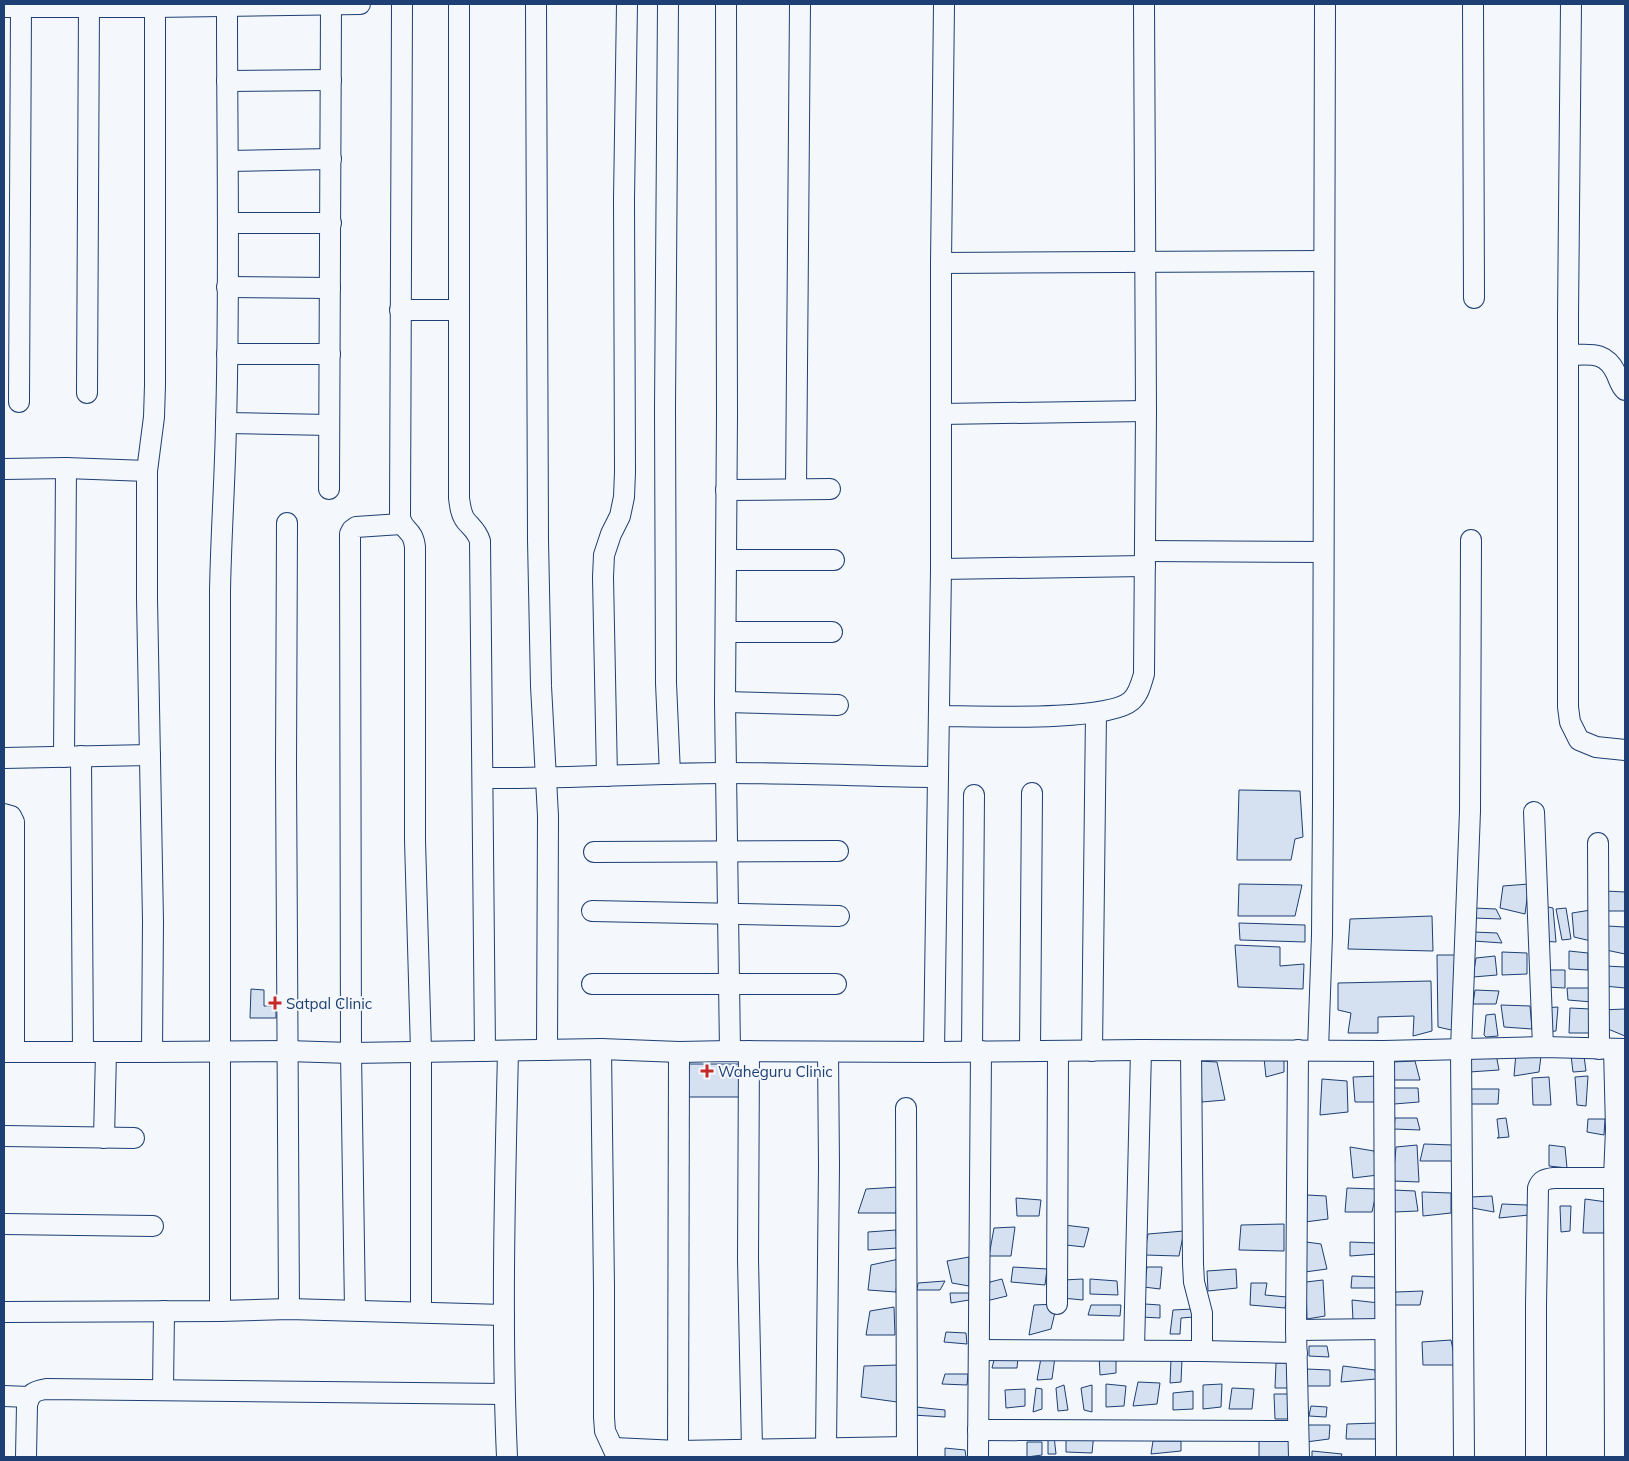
<svg xmlns="http://www.w3.org/2000/svg" width="1629" height="1461" font-family="Mulish,sans-serif">
<rect width="100%" height="100%" fill="#f4f7fb"/>
<g fill="#d5e0f0" stroke="#1d3f73">
<path d="M1239,790l61,1 3,46 -8,2 -4,21h-54z"/>
<path d="M1239,884l63,1 -7,31h-57z"/>
<path d="M1529,884l-4,30 -25,-6 3,-22z"/>
<path d="M1605,891l20,1v19h-20z"/>
<path d="M1543,906l10,2 3,34 -14,-1z"/>
<path d="M1474,908l22,1 5,10 -27,-1z"/>
<path d="M1566,908l5,31 -9,1 -6,-31z"/>
<path d="M1591,910v31l-17,-4 -2,-24z"/>
<path d="M1432,916l1,35 -85,-2 2,-30z"/>
<path d="M1239,923l66,2v17l-65,-2z"/>
<path d="M1607,926l18,1v27l-19,-4z"/>
<path d="M1473,932l24,1 5,10 -28,-2z"/>
<path d="M1235,945l45,2v19l24,-2 -1,25 -65,-2z"/>
<path d="M1569,951l19,2v17l-19,-1z"/>
<path d="M1502,952l25,1v21l-25,1z"/>
<path d="M1437,955h19v76l-18,-4z"/>
<path d="M1495,956l2,19 -24,2 3,-19z"/>
<path d="M1605,966l20,1v21l-21,-2z"/>
<path d="M1544,970h21v18l-19,-1z"/>
<path d="M1431,981l1,50 -19,5 1,-20 -36,1v16h-30l3,-20 -13,-3v-27z"/>
<path d="M1567,988h26l-1,14 -24,-2z"/>
<path d="M251,989l13,1v16h12v12h-26z"/>
<path d="M1475,990l24,1 -3,13h-23z"/>
<path d="M1501,1005l29,1 2,23 -28,-2z"/>
<path d="M1558,1007l-2,24 -11,1 -1,-24z"/>
<path d="M1570,1008l21,1 3,24h-25z"/>
<path d="M1625,1009v27l-22,-9 -2,-17z"/>
<path d="M1495,1014l3,22 -12,1 -2,-2 2,-20z"/>
<path d="M1516,1053l25,3 -2,16 -25,4z"/>
<path d="M1496,1054l3,16 -30,2 -1,-17z"/>
<path d="M1571,1055l13,1 2,15 -13,1z"/>
<path d="M1284,1056v16l-18,5 -2,-19z"/>
<path d="M1198,1061l19,1 8,38 -23,2z"/>
<path d="M1415,1061l5,19h-28l1,-18z"/>
<path d="M682,1064h60l1,33h-60z"/>
<path d="M1379,1076l-2,26h-22l-2,-25z"/>
<path d="M1588,1076l-2,30 -9,-1 -2,-28z"/>
<path d="M1549,1077l2,28h-18l-1,-27z"/>
<path d="M1322,1079l25,2 1,31 -28,3z"/>
<path d="M1392,1088h26l1,14 -25,2z"/>
<path d="M1468,1089h31l-1,15h-30z"/>
<path d="M1395,1118h22l3,12 -26,-1z"/>
<path d="M1506,1118l3,19 -12,1 2,-1 -2,-18z"/>
<path d="M1588,1119h17l-1,16 -17,-3z"/>
<path d="M1424,1144l29,1v16h-33z"/>
<path d="M1417,1145l2,37 -26,-1 3,-34z"/>
<path d="M1549,1145l16,2 2,21 -18,-2z"/>
<path d="M1350,1147l24,4 4,24 -25,3z"/>
<path d="M899,1187l-3,26h-38l8,-24z"/>
<path d="M1347,1188l30,1 -5,23h-27z"/>
<path d="M1393,1190l22,1 3,20 -24,1z"/>
<path d="M1422,1192l29,1v20l-28,3z"/>
<path d="M1307,1195l19,1 2,23 -23,3z"/>
<path d="M1492,1196l2,16 -27,-5 3,-10z"/>
<path d="M1016,1198l25,2 -2,16h-22z"/>
<path d="M1585,1199l22,3 -3,31h-21z"/>
<path d="M1502,1204l25,1 2,10 -30,3z"/>
<path d="M1560,1206h11l-1,25 -9,1z"/>
<path d="M1284,1224v27l-45,-1 2,-25z"/>
<path d="M1064,1225l25,3 -5,19 -18,-2z"/>
<path d="M1015,1227l-4,29h-22l5,-28z"/>
<path d="M896,1230l1,18 -29,2v-18z"/>
<path d="M1184,1231l-5,25 -35,-1 4,-21z"/>
<path d="M1306,1242l15,2 6,25 -22,3z"/>
<path d="M1350,1242l27,1v11l-27,2z"/>
<path d="M969,1257v29l-17,-3 -5,-22z"/>
<path d="M899,1259l-3,33 -28,-2 3,-25z"/>
<path d="M1013,1267l34,2 -2,16 -34,-3z"/>
<path d="M1147,1267h15l-2,22 -16,-2z"/>
<path d="M1236,1269l1,19 -29,3 -1,-20z"/>
<path d="M1352,1276l25,1v11h-26z"/>
<path d="M1002,1279l5,17 -21,5 4,-19z"/>
<path d="M1083,1279v21l-21,-2 1,-18z"/>
<path d="M1090,1279l27,2 1,14 -28,-1z"/>
<path d="M1323,1280l2,36 -18,3 -1,-37z"/>
<path d="M945,1281l-5,9h-23l1,-7z"/>
<path d="M1251,1283h16l-2,12 22,2 -2,11 -35,-3z"/>
<path d="M1423,1291l-3,14h-29l5,-13z"/>
<path d="M950,1293h19v7l-18,3z"/>
<path d="M1352,1300l27,3 -3,17 -23,1z"/>
<path d="M1057,1304l-6,25 -22,6 5,-30z"/>
<path d="M1145,1304l15,1v13l-19,-1z"/>
<path d="M1091,1305h30l-1,11 -32,-1z"/>
<path d="M894,1307l1,28h-29l4,-24z"/>
<path d="M1193,1309l1,8 -13,1 -1,16h-10l3,-24z"/>
<path d="M946,1332l20,1 1,11 -23,-2z"/>
<path d="M1451,1340l5,25h-33l-1,-23z"/>
<path d="M1309,1346h18l2,11 -20,-1z"/>
<path d="M1099,1355l17,1v17l-16,2z"/>
<path d="M1018,1357l-1,11h-25l2,-8z"/>
<path d="M1055,1357l-3,22 -15,1 4,-22z"/>
<path d="M1171,1359h11l-1,23 -11,1z"/>
<path d="M1276,1363h15l-2,25h-14z"/>
<path d="M898,1365l-1,37 -36,-5 3,-31z"/>
<path d="M1343,1366l32,4 1,9 -35,3z"/>
<path d="M1306,1369l24,1v16h-24z"/>
<path d="M945,1374h23l-1,11 -25,-1z"/>
<path d="M1138,1382l22,1 -3,21 -24,2z"/>
<path d="M1106,1384l20,2 -2,20 -18,1z"/>
<path d="M1222,1384l-1,23 -18,2v-24z"/>
<path d="M1064,1385l4,25 -10,1 -2,-23z"/>
<path d="M1092,1385v27l-8,-2 -3,-22z"/>
<path d="M1036,1388l6,1v20l-9,3z"/>
<path d="M1232,1388l22,1 -2,20h-23z"/>
<path d="M1025,1389v17l-19,2 -1,-18z"/>
<path d="M1193,1391v18l-20,1v-17z"/>
<path d="M1274,1394h19l-1,25h-17z"/>
<path d="M1311,1406l16,1 -1,10 -17,-1z"/>
<path d="M916,1407l29,3v7l-32,-2z"/>
<path d="M1378,1423v16h-32l1,-15z"/>
<path d="M1307,1425h23l-1,14 -23,3z"/>
<path d="M1066,1433h28l-2,20 -26,-1z"/>
<path d="M1054,1436l2,18h-8v-15z"/>
<path d="M1259,1439l32,2 -1,16h-31z"/>
<path d="M1153,1441h28v10l-30,3z"/>
<path d="M1027,1442h15v13l-15,2z"/>
<path d="M945,1448l20,2 1,7h-21z"/>
<path d="M1312,1451l30,3 -1,3h-29z"/>
</g>
<g fill="none" stroke-linecap="round" stroke-linejoin="round">
<defs>
<g id="minor">
<path d="M402,4l-2,514c4,14 13,11 15,29v293l6,211v260"/>
<path d="M459,4v494c1,8 2,17 7,23 6,7 11,10 14,20l5,510"/>
<path d="M536,4l2,536 3,146 7,130 -1,234"/>
<path d="M668,4l-3,404 1,275 4,91"/>
<path d="M726,4l1,410 -2,288 5,349"/>
<path d="M1473,4l1,294"/>
<path d="M1571,4l-3,312v391l2,15 9,18 17,7 29,3"/>
<path d="M4,7h151l205,-3"/>
<path d="M227,81l104,-1"/>
<path d="M228,161l103,-2"/>
<path d="M229,223h102"/>
<path d="M941,263l383,-2"/>
<path d="M227,287l103,1"/>
<path d="M400,310h59"/>
<path d="M227,354h103"/>
<path d="M1568,355c21,0 37,-5 48,18 3,6 4,12 9,17"/>
<path d="M87,393l2,-389"/>
<path d="M19,402l2,-394"/>
<path d="M941,414l205,-3"/>
<path d="M226,423l103,2"/>
<path d="M4,469l62,-1 81,3"/>
<path d="M329,489l2,-484"/>
<path d="M796,489l4,-485"/>
<path d="M726,490l104,-1"/>
<path d="M287,523l-1,244 3,542"/>
<path d="M1145,551l178,1"/>
<path d="M726,560h108"/>
<path d="M941,569l204,-3"/>
<path d="M726,632h106"/>
<path d="M725,702l113,3"/>
<path d="M939,716c36,0 168,6 192,-15 8,-7 10,-17 13,-27l2,-263 -2,-407"/>
<path d="M81,756l2,296"/>
<path d="M64,757l2,-289"/>
<path d="M4,758l146,-3"/>
<path d="M607,776l-4,-199 1,-22 7,-21 9,-18 4,-19 1,-25 -1,-273 3,-195"/>
<path d="M483,778c81,1 162,-5 242,-5 71,0 142,3 213,4"/>
<path d="M1534,812l9,235"/>
<path d="M4,814l7,2 3,6v229"/>
<path d="M1598,843l1,206"/>
<path d="M594,852l244,-1"/>
<path d="M592,911l247,5"/>
<path d="M592,984h244"/>
<path d="M601,1049l3,239v129l1,14 12,26"/>
<path d="M1614,1049l2,80 -2,49 1,279"/>
<path d="M1298,1050l-2,280 3,127"/>
<path d="M1318,1050l4,-115 1,-132 2,-799"/>
<path d="M749,1051l-1,208 4,190"/>
<path d="M972,1051l2,-256"/>
<path d="M1030,1051l2,-258"/>
<path d="M1092,1051l4,-338"/>
<path d="M1191,1051l2,213 1,18 8,31v38"/>
<path d="M1384,1051l2,406"/>
<path d="M4,1052h148l135,-1 64,2 250,-4 78,3 51,-1 204,1 207,-2 243,1 159,-4 82,2"/>
<path d="M152,1052l1,-131 -6,-323v-127l7,-54 1,-32v-381"/>
<path d="M934,1052l7,-483v-306l3,-259"/>
<path d="M906,1108l1,349"/>
<path d="M4,1136l130,2"/>
<path d="M104,1138l2,-86"/>
<path d="M4,1224l149,2"/>
<path d="M1057,1304l1,-253"/>
<path d="M355,1310l-4,-257 -1,-519 2,-4 4,-3 45,-3"/>
<path d="M220,1311v-720c1,-56 5,-112 6,-167 4,-140 1,-279 1,-418"/>
<path d="M4,1312l216,-1 69,-2 215,6"/>
<path d="M1296,1330l88,-1"/>
<path d="M979,1350l223,1 95,2"/>
<path d="M1134,1350l7,-300"/>
<path d="M163,1390l1,-79"/>
<path d="M4,1396l25,1"/>
<path d="M978,1430l320,1"/>
<path d="M614,1448l64,3 229,-4"/>
<path d="M826,1448l3,-282 -1,-114"/>
<path d="M26,1457l1,-52c3,-12 7,-14 19,-16l458,5"/>
<path d="M507,1457c-6,-135 -2,-271 1,-406"/>
<path d="M678,1457l1,-405"/>
<path d="M978,1457l3,-406"/>
<path d="M1464,1457l-3,-408 9,-238 1,-271"/>
<path d="M1536,1457v-152l2,-117c3,-8 7,-9 16,-10h60"/>
</g>
</defs>
<use href="#minor" stroke="#1d3f73" stroke-width="22"/>
<use href="#minor" stroke="#f4f7fb" stroke-width="20"/>
</g>
<g fill="#c62828" stroke="#f4f7fb" stroke-width="2">
<path d="M272.5 995.5h5v5h5v5h-5v5h-5v-5h-5v-5h5z"/>
<path d="M704.5 1063.5h5v5h5v5h-5v5h-5v-5h-5v-5h5z"/>
</g>
<g text-anchor="middle" dominant-baseline="central" stroke-width="4" stroke-linejoin="round" paint-order="stroke">
<g font-size="15" fill="#1d3f73" stroke="#f4f7fb" text-anchor="start">
<text x="286" y="1003">Satpal Clinic</text>
<text x="718" y="1071">Waheguru Clinic</text>
</g>
</g>
<rect width="1629" height="1461" fill="none" stroke="#1d3f73" stroke-width="10"/>
</svg>
